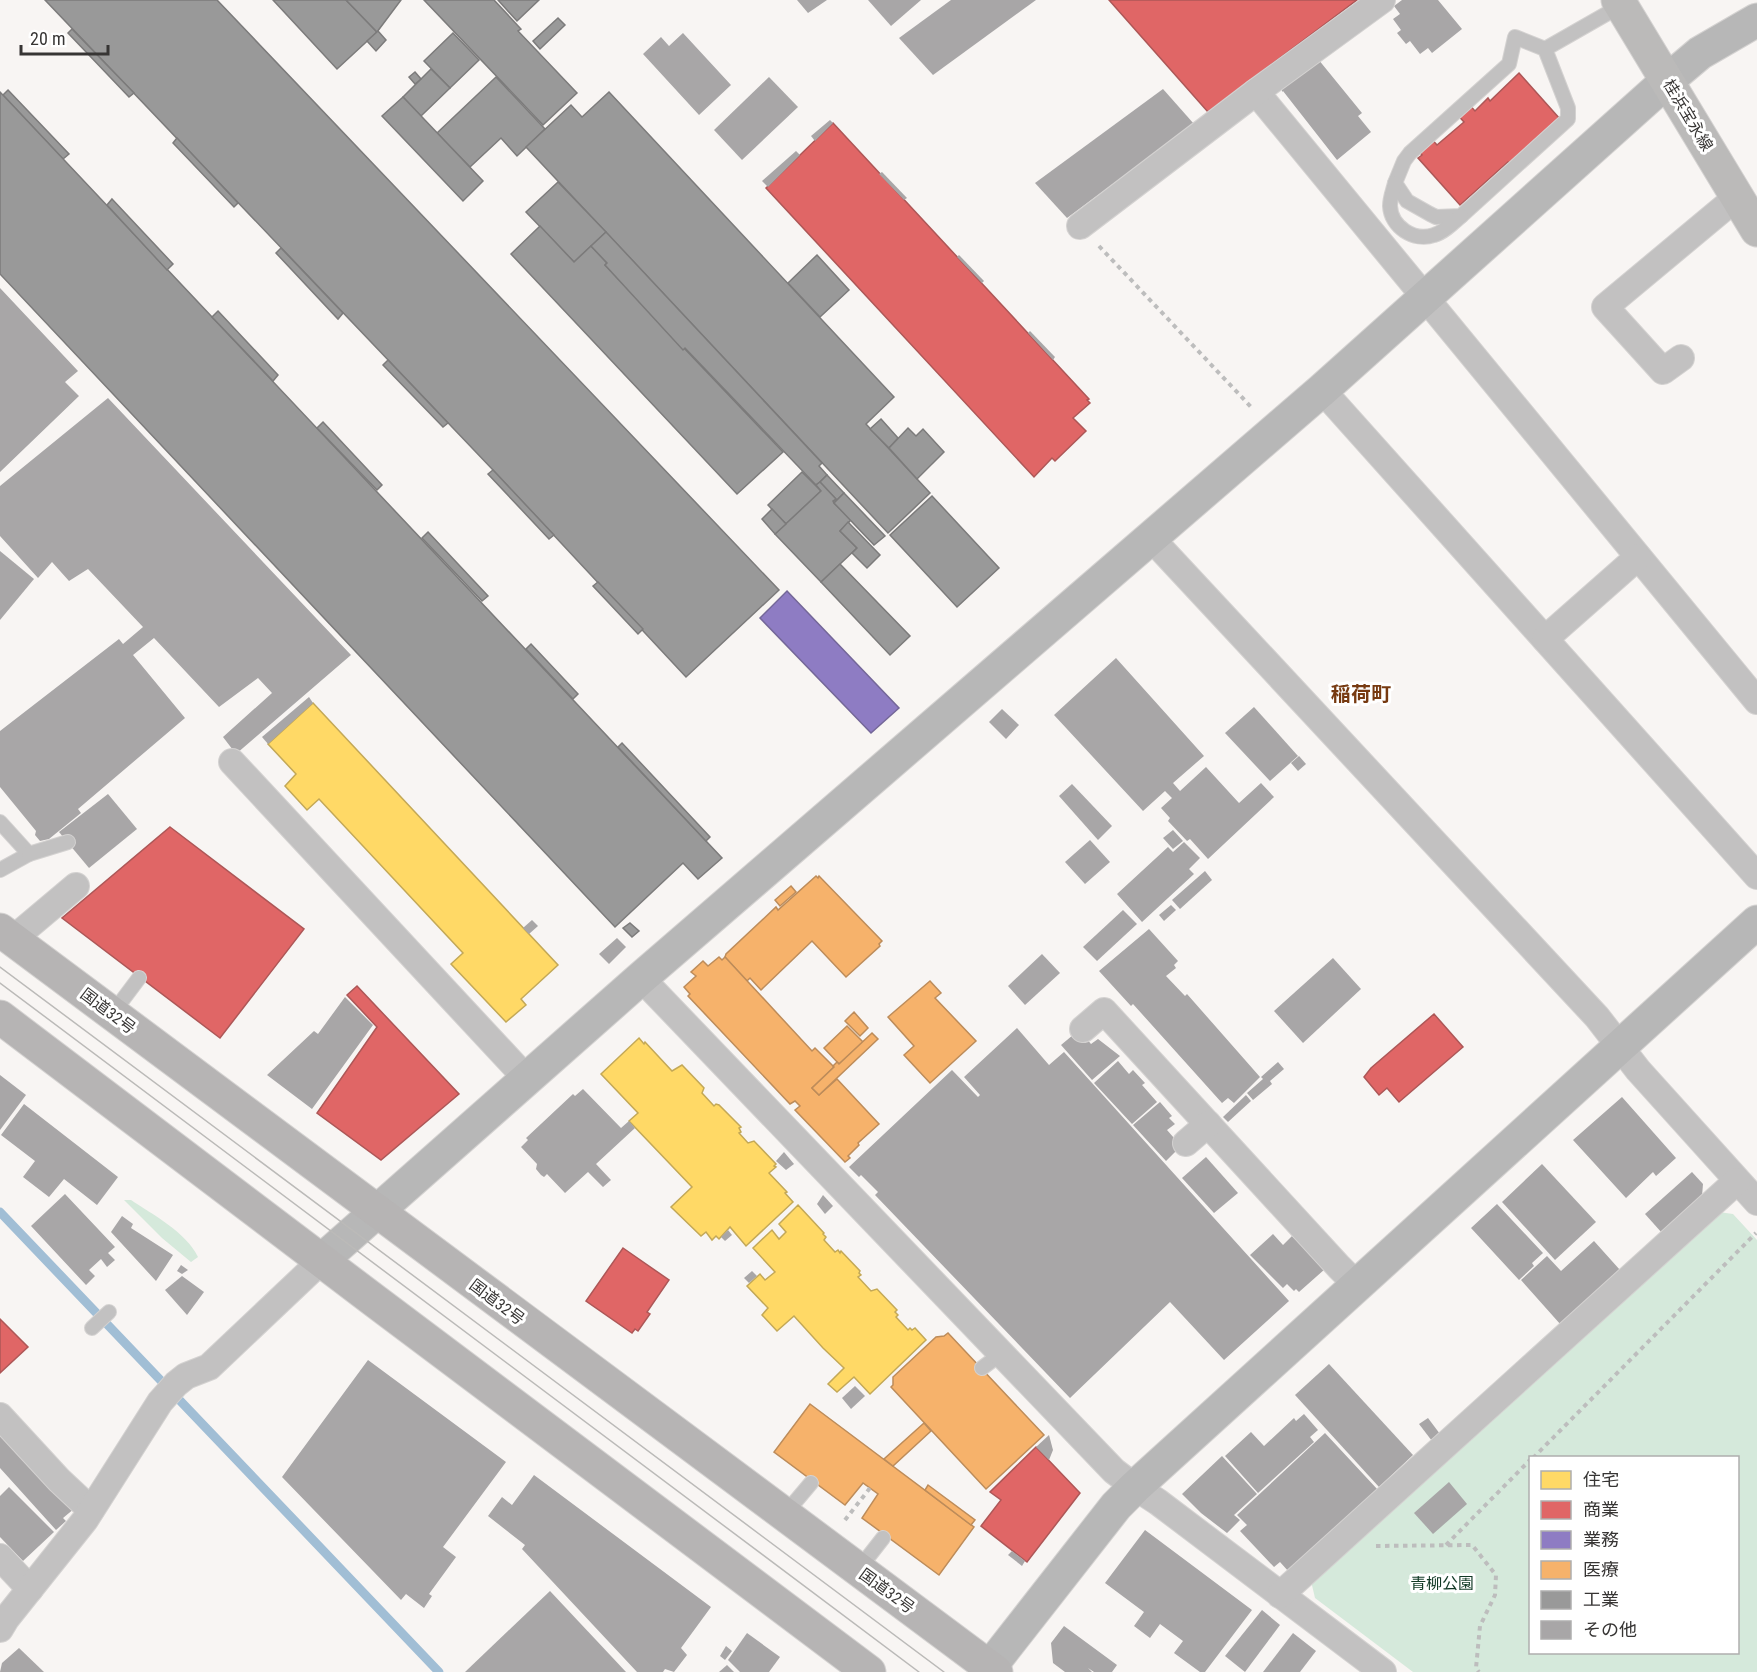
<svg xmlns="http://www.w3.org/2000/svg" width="1757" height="1672" font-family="'Roboto Condensed','Noto Sans JP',sans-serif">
<rect width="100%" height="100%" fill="#f8f5f3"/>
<g fill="#d5e9db" fill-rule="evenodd">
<path d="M124,1200h7c21,14 56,33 67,57l-7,5 -29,-24z"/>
<path d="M1719,1212l14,2 24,26v432h-344l-98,-74 -4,-17zM1530,1458h208v194h-208z"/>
</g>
<g fill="#ffd966" stroke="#c3a857" stroke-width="1.5">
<path d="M313,703l245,262 -37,34 5,6 -20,17 -55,-58 12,-11 -144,-154 -12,11 -22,-24 11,-12 -28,-30z"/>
<path d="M639,1038l5,6 1,-2 27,29 10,-6 22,23 -2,5 12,13 2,-2 3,1 22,22 -2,1 2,4 -2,1 9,10 6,-2 22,23 -2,2 2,1 -7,6 18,19 -2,1 8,9 -47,44 -16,-19 -11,12 -3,-3 -4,4 -6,-8 -5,4 -30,-29 21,-20 -63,-66 9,-8 -37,-39z"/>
<path d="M798,1205l26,28 -1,1 3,3 -2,3 11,12 3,-2 2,3 1,-2 19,20 -1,2 2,2 -3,2 13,14 6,-2 20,21 -2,2 3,3 -2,2 12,13 2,-2 2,2 3,-2 11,12 -56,54 -16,-17 -17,15 -9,-8 16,-16 -21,-20 -29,-32 -17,15 -15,-16 6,-7 -21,-22 13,-12 5,6 10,-8 -22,-24 19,-18 7,9 7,-7 -7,-8z"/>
</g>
<g fill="#e06666" stroke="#ad5757" stroke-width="1.5">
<path d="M1109,0h248l-149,112z"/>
<path d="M1519,73l41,46 -50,45 -2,-2 -48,43 -42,-47 4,-3 -7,-8 13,-12 9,10 27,-23 -10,-11 12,-10 9,10 13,-13 2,3z"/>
<path d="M833,123l256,276 -2,1 3,3 -17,15 13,13 -31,30 -3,-3 -18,19 -268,-289z"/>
<path d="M170,827l134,102 -84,109 -158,-120z"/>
<path d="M357,986l102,108 -78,66 -64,-47 60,-86 -30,-32z"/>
<path d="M1434,1014l29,33 -64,55 -12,-14 -8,7 -15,-18 7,-9z"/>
<path d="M623,1248l46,32 -22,32 3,2 -12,17 -3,-2 -3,4 -46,-32z"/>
<path d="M0,1319l28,28 -28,26z"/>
<path d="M1036,1447l44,46 -53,69 -46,-36 20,-26 -11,-8z"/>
</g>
<path fill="#8e7cc3" stroke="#746798" stroke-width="1.5" d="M787,591l112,117 -28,25 -111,-115z"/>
<g fill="#f6b26b" stroke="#bd8c5a" stroke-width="1.5">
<path d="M816,876l2,2 1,-2 63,65 -3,3 1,2 -34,31 -34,-36 -51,49 -11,-12 -3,3 -22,-24 1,-3 50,-47 2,3z"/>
<path d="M791,886l5,6 -16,14 -5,-6z"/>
<path d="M719,957l3,3 3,-3 87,94 3,-3 19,19 -22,21 7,7 18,-16 42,45 -21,19 1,2 -11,11 2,2 -5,4 -50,-52 5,-4 -5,-5 -5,3 -102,-108 2,-2 -6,-7 12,-11 -5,-4 12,-11 5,5z"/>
<path d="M930,981l11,12 -6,5 41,43 -46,42 -26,-28 10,-9 -26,-29z"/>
<path d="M854,1012l14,16 -8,8 -15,-15z"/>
<path d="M847,1026l16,16 -24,22 -15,-16z"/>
<path d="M872,1033l6,6 -59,56 -7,-7 22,-21 -1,-1 4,-4 2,2z"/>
<path d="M948,1333l96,102 -58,54 -95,-102 2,-2v-8l43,-40 8,-1z"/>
<path d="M810,1404l164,123 -35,48 -77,-57 16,-24 -15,-11 -18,22 -71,-53z"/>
<path d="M924,1423l7,8 -38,35 -9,-7z"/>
<path d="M928,1485l47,35 -4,5 -46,-35z"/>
</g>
<g fill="#999" stroke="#7c7b7b" stroke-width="1.5">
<path d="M45,0h172l562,590 -93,87 -193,-207z"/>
<path d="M273,0h73l31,32 -40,37z"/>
<path d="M346,0h55l-24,32z"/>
<path d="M424,0h70l27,29 -3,2 59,62 -34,32z"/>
<path d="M498,0h41l-22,21z"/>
<path d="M558,18l7,7 -25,24 -7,-8z"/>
<path d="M72,29l62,64 -5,4 -61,-64z"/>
<path d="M378,31l8,9 -10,11 -9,-10z"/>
<path d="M453,33l26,27 -29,28 -26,-27z"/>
<path d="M431,69l19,19 -29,28 -18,-19z"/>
<path d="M415,72l6,7 -6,5 -6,-7z"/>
<path d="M496,77l49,52 -28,27 -16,-18 -31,29 -33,-34z"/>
<path d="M8,90l61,64 -6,5 -60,-64z"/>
<path d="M0,92l722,766 -24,21 -15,-16 -68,64 -615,-653z"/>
<path d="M609,92l285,305 -28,27 64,69 -42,40 -362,-386 45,-42 11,12z"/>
<path d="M403,97l80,84 -20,20 -81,-85z"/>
<path d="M177,138l61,65 -4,4 -61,-64z"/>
<path d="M558,182l48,50 -32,30 -48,-50z"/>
<path d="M112,199l61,65 -6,6 -60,-65z"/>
<path d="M540,226l34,36 17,-16 16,17 -2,2 178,187 -46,42 -226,-240z"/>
<path d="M606,232l216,231 -3,3 8,9 -7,7 -4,3 -131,-137 -2,2 -78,-85 2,-2 -16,-17z"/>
<path d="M281,248l62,65 -5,6 -62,-66z"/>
<path d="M817,255l32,35 -29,27 -32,-34z"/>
<path d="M218,311l60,64 -5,6 -61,-64z"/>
<path d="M388,360l60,63 -5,4 -60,-62z"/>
<path d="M881,419l17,19 -9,10 -19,-19z"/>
<path d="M323,422l59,63 -5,5 -60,-62z"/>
<path d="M908,428l8,8 7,-7 21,23 -27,27 -28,-31z"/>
<path d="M493,470l61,65 -5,4 -61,-65z"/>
<path d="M802,472l19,19 -35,33 -18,-19z"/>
<path d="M827,475l17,18 -10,10 -1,-2 3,-2 -16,-17z"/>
<path d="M820,482l16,17 -3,2 1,2 17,17 -11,11 17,17 -36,34 -46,-48 46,-43 -5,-6z"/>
<path d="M844,493l41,43 -11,9 -40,-42z"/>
<path d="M932,496l67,72 -42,39 -67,-72z"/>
<path d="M772,509l14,15 -11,10 -13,-15z"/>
<path d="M848,522l32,33 -13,13 -15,-15 5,-5 -17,-17z"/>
<path d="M428,532l60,64 -6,5 -60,-63z"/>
<path d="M840,564l70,72 -20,19 -69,-73z"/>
<path d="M598,582l45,47 -5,5 -45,-48z"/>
<path d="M531,644l47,50 -5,5 -47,-50z"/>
<path d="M622,743l88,94 -4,4 -88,-94z"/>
<path d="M630,923l9,8 -7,6 -9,-9z"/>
</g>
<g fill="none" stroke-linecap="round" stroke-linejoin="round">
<path stroke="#a1bed5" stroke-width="9" d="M0,1212l439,460"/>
</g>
<g fill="#a8a6a7">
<path d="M797,0h30l-19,13z"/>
<path d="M868,0h53l-30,26z"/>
<path d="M951,0h85l-103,75 -34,-37z"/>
<path d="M1402,0h36l24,29 -30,24 -4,-5 -8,6 -10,-13 -4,3 -9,-11 4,-3 -8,-11 7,-5 -6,-8z"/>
<path d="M683,33l48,52 -32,30 -56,-61 18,-17 8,9z"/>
<path d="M1318,59l44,54 -4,3 13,16 -34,28 -54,-69 -1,1v-5z"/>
<path d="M769,77l29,30 -56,53 -28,-30z"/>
<path d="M1163,89l31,35 -127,94 -32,-35z"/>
<path d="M830,120l3,3 -18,18 -4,-5z"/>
<path d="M796,151l4,4 -32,32 -6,-6z"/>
<path d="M882,172l25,26 -3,2 -25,-26z"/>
<path d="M959,255l25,26 -2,2 -25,-26z"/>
<path d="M0,288l78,83 -13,11 14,14 -79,76z"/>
<path d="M1030,331l25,26 -2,3 -25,-27z"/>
<path d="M108,398l243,257 -115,99 -13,-17 49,-44 -14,-15 -39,29 -65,-69 -21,17 52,63 -107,91 3,4 -32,26 -9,2 -5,-6 1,-4 -36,-44v-56l119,-92 4,5 20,-17 -55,-58 -19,12 -17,-19 -14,16 -38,-42v-50z"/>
<path d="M0,551l34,28 -34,41z"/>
<path d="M1116,658l88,98 -31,27 7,8 26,-24 33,36 22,-20 13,14 -66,62 -18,-20 -3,2 -19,-20 2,-3 -9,-10 11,-10 -7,-7 -22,20 -89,-96z"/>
<path d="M309,697l4,6 -45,41 -6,-7z"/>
<path d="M1254,707l44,49 -28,25 -45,-48z"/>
<path d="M1002,709l17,16 -13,14 -17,-17z"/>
<path d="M1299,756l7,8 -8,7 -7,-8z"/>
<path d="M1072,784l40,42 -14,14 -39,-44z"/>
<path d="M108,794l29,35 -48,39 -30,-36z"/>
<path d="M1173,830l10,11 -10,8 -10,-11z"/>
<path d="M1090,840l20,22 -25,22 -20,-22z"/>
<path d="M1184,842l16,16 -11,11 5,5 -52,48 -25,-28 51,-47 5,5z"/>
<path d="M1205,871l7,9 -32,29 -8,-9z"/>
<path d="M1171,905l5,5 -12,11 -5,-6z"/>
<path d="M1123,910l14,14 -40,37 -14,-14z"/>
<path d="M532,920l6,6 -9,8 -6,-6z"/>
<path d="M1149,929l29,32 -4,4 2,3 -10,8 19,20 2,-2 73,83 -26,26 -6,-5 -6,5 -89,-99 -2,2 -32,-35z"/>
<path d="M617,938l9,9 -17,17 -10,-10z"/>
<path d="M1042,954l18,19 -35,32 -17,-19z"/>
<path d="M1333,958l28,31 -58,54 -29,-32z"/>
<path d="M345,997l28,28 -61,84 -45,-34 47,-44 4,3z"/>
<path d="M1017,1028l32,37 15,-13 225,249 -65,59 -54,-58 -100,96 -195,-203 3,-3 -17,-17 -2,2 -10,-10 103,-97 26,27 2,-2 -16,-18z"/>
<path d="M1079,1030l12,14 7,-5 22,17 -28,24 -31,-35z"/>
<path d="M1118,1061l11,13 4,-4 12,13 -3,2 15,17 -25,22 -38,-41z"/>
<path d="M1278,1062l6,7 -14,12 2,3 -19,16 -6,-7 16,-14 -2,-2z"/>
<path d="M0,1075l26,20 -26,35z"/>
<path d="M583,1089l38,39 8,-7 6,7 -39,36 15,16 -8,7 -15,-15 -23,21 -18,-19 -3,3 -3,-2 -5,-6 1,-5 -16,-17 7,-7 -2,-2 47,-44 2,2z"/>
<path d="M1246,1095l5,6 -23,21 -5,-5z"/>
<path d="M1622,1097l54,61 -20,18 -3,-4 -27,26 -53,-58z"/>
<path d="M1160,1102l12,14 -3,2 6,6 -8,6 14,16 -15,15 -33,-36z"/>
<path d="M24,1104l94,73 -21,28 -33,-26 -15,18 -26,-20 12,-16 -34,-26z"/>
<path d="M784,1152l10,12 -8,6 -10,-9z"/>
<path d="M1206,1157l32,36 -24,20 -32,-35z"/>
<path d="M1542,1164l54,58 -41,38 -53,-58z"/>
<path d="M1692,1172l11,12 -1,12 -40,37 -17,-19z"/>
<path d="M65,1194l50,53 -7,6 7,7 -8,7 -6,-8 -12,11 6,6 -9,9 -55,-59z"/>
<path d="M823,1195l10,11 -8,8 -8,-10z"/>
<path d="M1497,1204l46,49 -11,10 2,3 -15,14 -48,-52z"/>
<path d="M122,1216l11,8 -2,4 42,27 -17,26 -45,-49z"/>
<path d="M728,1230l4,5 -7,6 -4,-4z"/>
<path d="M1273,1234l10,11 9,-9 2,2 2,-1 29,32 -26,23 -3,-3 -2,2 -7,-7 -4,4 -33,-33z"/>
<path d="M1594,1241l26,29 -59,55 -40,-45 26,-24 14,15z"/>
<path d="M181,1265l7,5 -6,4 -5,-3z"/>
<path d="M752,1271l5,5 -8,7 -5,-5z"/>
<path d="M182,1276l22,16 -17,23 -22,-25z"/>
<path d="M368,1360l138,102 -63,85 13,10 -27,37 3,2 -8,12 -18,-14 -5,6 -119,-123z"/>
<path d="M1329,1364l84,91 -34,32 -84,-92z"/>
<path d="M855,1386l10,10 -14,13 -9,-11z"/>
<path d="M1304,1414l14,16 -8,7 4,5 -56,51 -33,-37 26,-24 13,14 30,-28 2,3z"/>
<path d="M1428,1418l12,16 -8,7 -13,-17z"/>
<path d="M0,1426l75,82 -12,10 3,3 -10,9 -56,-62z"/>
<path d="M1325,1433l53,57 -89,82 -9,-10 -6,5 -34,-36 7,-6 -10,-10z"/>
<path d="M1049,1435l4,15 -4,10 -13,-13z"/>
<path d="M1222,1456l35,38 -23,21 6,5 -13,13 -26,-20 -19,-19z"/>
<path d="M534,1475l177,132 -30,41 6,7 -13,17 -9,-3 -2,3h-26l-115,-123 3,-4 -37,-29 14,-19 10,8z"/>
<path d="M1449,1482l18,22 -34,30 -19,-21z"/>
<path d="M9,1487l45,45 -31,29 -23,-24v-41z"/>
<path d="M1145,1530l107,80 -47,62h-5l-26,-19 9,-12 -23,-17 -10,14 -16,-12 10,-14 -39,-29z"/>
<path d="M1012,1551l13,10 -3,5 -14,-11z"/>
<path d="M550,1591l76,81h-161z"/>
<path d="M1262,1610l18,15 -35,47 -20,-16z"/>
<path d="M1064,1626l53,39 -5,7h-18l-6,-4 4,4h-27l-12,-9 -2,-20z"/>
<path d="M747,1633l33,24 -11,15h-29l-12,-12z"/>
<path d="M1293,1633l23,18 -16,21h-37z"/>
<path d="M726,1646l6,5 -7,9 -5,-4z"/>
<path d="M19,1648l25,24h-44l2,-9z"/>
<path d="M727,1665l7,7h-15z"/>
</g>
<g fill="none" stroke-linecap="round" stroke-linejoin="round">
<defs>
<g id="lane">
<path d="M1545,49l23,59v11l-107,97 -25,1 -6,-3 -23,-13 -12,-18 9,-22 6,-8 99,-89 6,-27 30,12 77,-44"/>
<path d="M1395,183c-2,8 -5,15 -5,23 1,21 24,36 44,29 10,-3 19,-12 27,-19"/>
<path d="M0,822l29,32 -29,16"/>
<path d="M29,854l39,-12"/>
<path d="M112,1014l27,-36"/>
<path d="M92,1328l17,-16"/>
<path d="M982,1368l20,-15"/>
<path d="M784,1515l27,-32"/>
<path d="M858,1570l25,-32"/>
</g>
<g id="street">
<path d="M1256,92l501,609"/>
<path d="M1080,226l176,-134 126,-92"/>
<path d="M1681,358l-18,13 -58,-64 132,-110"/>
<path d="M1322,390l435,486"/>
<path d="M1150,537l447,480 41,53 119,132"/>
<path d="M1545,639l93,-82"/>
<path d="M232,762l294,316"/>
<path d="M13,939l63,-53"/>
<path d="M641,978l473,493 21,16 23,15 225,170"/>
<path d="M1083,1029l21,-18 235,256 18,18"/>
<path d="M1186,1143l22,-19"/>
<path d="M0,1416l59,64 32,30"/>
<path d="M0,1557l30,32"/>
<path d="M1280,1595l457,-414"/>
<path d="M0,1629l6,-10 79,-99 75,-118 16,-18 10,-8 23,-9 113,-107"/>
</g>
<g id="secondary">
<path d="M322,1260l319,-282 681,-588 346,-310 32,-27 57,-33"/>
<path d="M986,1672l130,-166 19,-19 622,-565"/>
</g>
<path id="primary" d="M1618,0l139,230"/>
<g id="highway">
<path d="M0,930l996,742"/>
<path d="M0,1017l375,284 494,371"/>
</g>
</defs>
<use href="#lane" stroke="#d4d2d1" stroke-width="16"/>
<use href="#street" stroke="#d4d2d1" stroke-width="28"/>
<use href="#secondary" stroke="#d4d2d1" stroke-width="35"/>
<use href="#primary" stroke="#d4d2d1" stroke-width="35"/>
<use href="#highway" stroke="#d4d2d1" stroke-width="35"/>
<g stroke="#bdbdbd" stroke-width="4" stroke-dasharray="4.5 4.5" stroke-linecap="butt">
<path d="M1099,246l154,163"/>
<path d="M1533,1458l223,-225"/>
<path d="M845,1520l25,-32"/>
<path d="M1446,1545l84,-85"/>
<path d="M1376,1546l96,-1 24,30 -1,20 -15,31 -4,42 3,4"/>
</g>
<use href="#lane" stroke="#c2c1c1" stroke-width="14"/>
<use href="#street" stroke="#c2c1c1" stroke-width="26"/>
<use href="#secondary" stroke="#b7b7b7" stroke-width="33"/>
<use href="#primary" stroke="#bbbab9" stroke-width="33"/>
<use href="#highway" stroke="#b6b4b4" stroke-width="33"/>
<g stroke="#bbbab8" stroke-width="1.5">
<path d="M0,967l944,705"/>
<path d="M0,983l919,689"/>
</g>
</g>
<g text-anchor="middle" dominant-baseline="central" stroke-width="6" stroke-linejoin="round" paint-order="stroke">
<g font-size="16" fill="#373534" stroke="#fff">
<text transform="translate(1688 115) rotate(59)">桂浜宝永線</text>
<text transform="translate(108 1011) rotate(37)">国道32号</text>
<text transform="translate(497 1302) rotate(37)">国道32号</text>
<text transform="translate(887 1591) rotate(36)">国道32号</text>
</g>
<g font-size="16" fill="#113925" stroke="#fff">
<text x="1442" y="1583">青柳公園</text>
</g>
<g font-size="20" font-weight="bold" fill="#773a11" stroke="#fff">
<text x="1361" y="694">稲荷町</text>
</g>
</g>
<rect x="1529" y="1456" width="210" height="198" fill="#ffffff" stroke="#afaeae" stroke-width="1.5"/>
<rect x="1541" y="1471" width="30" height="18" fill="#ffd966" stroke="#afaeae" stroke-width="1.5"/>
<text x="1583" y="1486" font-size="18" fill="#373534">住宅</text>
<rect x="1541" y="1501" width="30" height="18" fill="#e06666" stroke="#afaeae" stroke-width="1.5"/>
<text x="1583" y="1516" font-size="18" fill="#373534">商業</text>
<rect x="1541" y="1531" width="30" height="18" fill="#8e7cc3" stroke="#afaeae" stroke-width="1.5"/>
<text x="1583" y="1546" font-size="18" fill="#373534">業務</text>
<rect x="1541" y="1561" width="30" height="18" fill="#f6b26b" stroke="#afaeae" stroke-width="1.5"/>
<text x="1583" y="1576" font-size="18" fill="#373534">医療</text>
<rect x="1541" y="1591" width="30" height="18" fill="#999999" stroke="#afaeae" stroke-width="1.5"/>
<text x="1583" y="1606" font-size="18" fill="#373534">工業</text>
<rect x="1541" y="1621" width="30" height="18" fill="#a8a6a7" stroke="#afaeae" stroke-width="1.5"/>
<text x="1583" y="1636" font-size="18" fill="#373534">その他</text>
<path d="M21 45v9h87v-9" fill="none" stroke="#373534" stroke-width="3"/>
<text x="30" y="45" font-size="18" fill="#373534" stroke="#ffffff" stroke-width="4.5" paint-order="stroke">20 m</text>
</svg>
